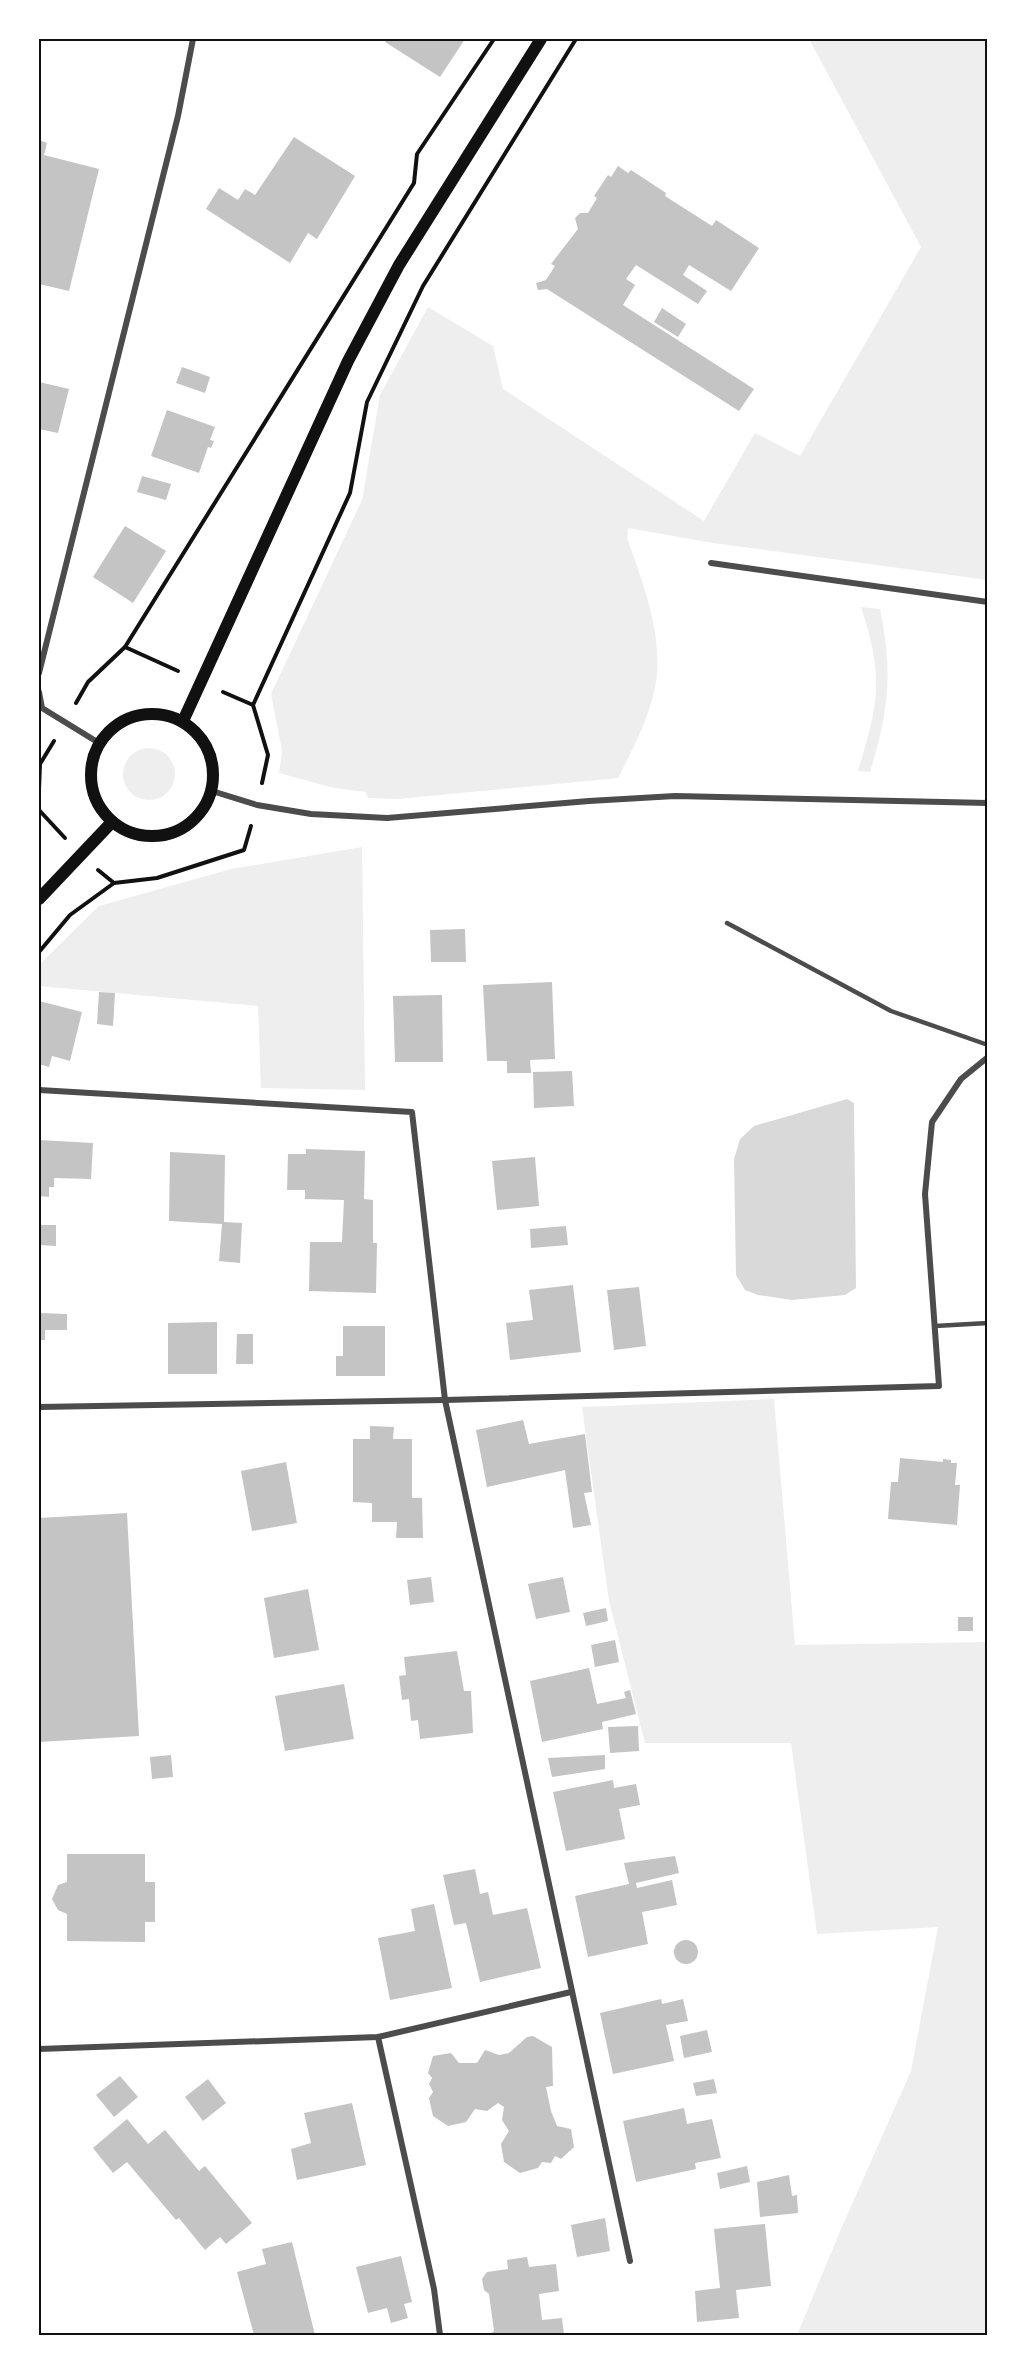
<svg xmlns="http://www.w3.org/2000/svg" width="1027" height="2374" font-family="'Sofia Sans Condensed',sans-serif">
<rect width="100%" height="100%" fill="#fff"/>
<g fill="#eee">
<path d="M809,39h179v541l-275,-37 -85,-15 -1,10c17,48 39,103 27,154 -7,30 -22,59 -36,86l-221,21 -29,-1 -2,-6 -32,-4 -55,-15 3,-22 -11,-57 91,-194 18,-105 48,-88 65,39 10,43 201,132 51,-88 45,23 121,-209z"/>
<path d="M861,607l19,2c13,64 9,101 -10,163l-12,-1c21,-69 26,-94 3,-164z"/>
<circle cx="149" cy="774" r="26"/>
<path d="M362,847l3,243 -104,-2 -3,-82 -219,-20v-21l60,-59 132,-37z"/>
<path d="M774,1399l21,246 193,-3v693h-191l44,-106 70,-158 27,-144 -121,7 -26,-191h-146l-36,-142 -27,-194z"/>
</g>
<path fill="#d9d9d9" d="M847,1099l7,4 2,185 -11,7 -53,5 -34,-5 -13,-5 -9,-15 -2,-116 6,-20 14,-13z"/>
<g fill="#c4c4c4">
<path d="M387,39h78l-25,38 -55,-35z"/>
<path d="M294,137l61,39 -38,63 -9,-6 -18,30 -84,-54 13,-21 19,12 7,-11 10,6z"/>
<path d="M39,140l8,3 -3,12 55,14 -30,122 -30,-7z"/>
<path d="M618,166l10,7 3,-3 35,23 -1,3 47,30 4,-6 43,28 -28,43 -42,-26 -6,10 24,16 -9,13 -62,-39 -10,14 9,6 -12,20 131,84 -15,22 -192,-122 -9,1 -2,-7 10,-3 9,-14 -4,-2 27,-35 -3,-11 5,-5h8l9,-15 -3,-2 14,-21 3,2z"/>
<path d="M662,308l24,16 -8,13 -24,-15z"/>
<path d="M182,367l28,10 -5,16 -29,-10z"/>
<path d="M39,382l30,7 -11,44 -19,-4z"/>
<path d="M167,410l48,17 -5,13 4,1 -3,7 -3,-1 -9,26 -48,-17z"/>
<path d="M142,476l29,8 -5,16 -29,-8z"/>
<path d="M125,526l41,25 -33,52 -40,-26z"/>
<path d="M465,929l1,33h-35l-1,-32z"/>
<path d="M552,982l3,77 -25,1 1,13h-24v-12h-20l-4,-76z"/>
<path d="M99,992l16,1 -2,33 -16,-2z"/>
<path d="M442,995l1,67h-48l-2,-66z"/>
<path d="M39,1001l43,11 -12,49 -18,-5 -3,11 -10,-3z"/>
<path d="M572,1071l2,35 -40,2 -1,-36z"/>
<path d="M39,1140l54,3 -2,36 -37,-1v9h-5v10l-10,-1z"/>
<path d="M306,1149l59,2 -1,48 9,1v43h4l-1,50 -67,-2 1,-49h32l2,-42 -39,-1v-9h-18l1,-36h18z"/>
<path d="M170,1152l55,3 -1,67 18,1 -2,40 -21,-2 3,-37 -53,-3z"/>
<path d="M535,1157l4,49 -42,4 -5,-49z"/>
<path d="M39,1225h17v21l-17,-1z"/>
<path d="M566,1226l2,19 -37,3 -1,-19z"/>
<path d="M573,1285l8,67 -71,8 -4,-37 27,-3 -4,-30z"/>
<path d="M639,1287l7,59 -32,4 -7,-60z"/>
<path d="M39,1313l28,1v16h-22v10h-6z"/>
<path d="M217,1322v52h-49v-51z"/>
<path d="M343,1326h42v50h-49v-20h7z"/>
<path d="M237,1334h16v30h-17z"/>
<path d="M523,1420l6,24 56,-10 7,58 -8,1 7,32 -18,3 -8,-58 -78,17 -11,-57z"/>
<path d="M370,1426l24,1 -1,12h19v59h10l1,40h-27l1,-16h-25v-19l-19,-1v-63h17z"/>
<path d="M900,1458l43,4v-3l8,1v3h6l-2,22h5l-3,40 -69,-6 3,-37h7z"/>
<path d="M286,1462l11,61 -45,8 -11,-60z"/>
<path d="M127,1513l12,223 -100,6v-224z"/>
<path d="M431,1577l3,25 -24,3 -3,-25z"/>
<path d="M563,1577l7,35 -34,7 -8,-35z"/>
<path d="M308,1589l11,61 -45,8 -10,-60z"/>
<path d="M606,1608l2,13 -22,5 -3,-13z"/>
<rect x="958" y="1617" width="15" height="14"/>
<path d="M615,1640l4,22 -24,5 -4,-22z"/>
<path d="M457,1651l7,40h7l2,42 -53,6 -2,-19 -7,1 -2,-22 -7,1 -3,-24 7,-1 -2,-18z"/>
<path d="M589,1668l8,36 29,-6 -2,-6 6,-2 6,24 -34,8 1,7 -61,13 -12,-61z"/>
<path d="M344,1684l10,55 -69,12 -10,-55z"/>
<path d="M638,1726l1,25 -29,2 -2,-26z"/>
<path d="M171,1755l2,22 -21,2 -2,-22z"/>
<path d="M605,1755v14l-53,8 -4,-19z"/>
<path d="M613,1780l1,8 22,-4 4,21 -21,4 6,30 -59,12 -13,-59z"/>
<path d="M67,1854h78v28h10v40h-10v20l-78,-1v-27l-9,-4 -6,-11 6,-14 9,-3z"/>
<path d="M675,1856l4,17 -43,10 1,5 35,-8 5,25 -35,7 6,32 -60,13 -13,-61 54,-12 -5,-21z"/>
<path d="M475,1869l5,25 8,-2 5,23 34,-7 14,60 -61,14 -14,-59 -12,2 -11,-50z"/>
<path d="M434,1904l18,84 -62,12 -12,-62 37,-7 -4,-22z"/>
<circle cx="686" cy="1952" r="12"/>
<path d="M661,1999l1,5 21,-5 5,22 -22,4 8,36 -61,13 -13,-61z"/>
<path d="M707,2030l5,22 -28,6 -4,-22z"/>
<path d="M533,2036l19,11 1,39 -7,1 5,24 6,15 14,3 3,18 -13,12 -6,-3 -4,7 -9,-1 -4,6 -18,5 -16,-11 -3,-18 8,-13 -7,-11 2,-13 -6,-4 -11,8 -12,-2 -9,13 -18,4 -15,-10 -4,-18 4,-6 -4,-8 3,-6 -4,-5 5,-17 18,-3 8,10h18l8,-13 14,5 10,-2 18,-16z"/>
<path d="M120,2076l18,21 -24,20 -18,-22z"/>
<path d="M208,2079l18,24 -23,18 -18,-24z"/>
<path d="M714,2079l3,14 -21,3 -3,-13z"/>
<path d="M352,2103l14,62 -69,15 -6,-31 20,-6 -7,-30z"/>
<path d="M684,2108l3,16 25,-5 9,39 -26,5 1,6 -60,13 -13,-61z"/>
<path d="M127,2119l21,25 17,-14 34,41 6,-5 47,57 -26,21 -6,-7 -15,13 -26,-32 -3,2 -49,-58 -14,11 -20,-25z"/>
<path d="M747,2166l3,16 -30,7 -3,-16z"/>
<path d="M789,2175l3,21 5,-1 1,18 -38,4 -3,-35z"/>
<path d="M605,2218l5,33 -33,6 -6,-32z"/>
<path d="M765,2224l6,62 -35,4 3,28 -42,4 -2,-31 25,-3 -6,-59z"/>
<path d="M292,2242l23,93h-61l-17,-63 29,-8 -4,-15z"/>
<path d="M401,2256l11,46 -8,2 4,14 -17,5 -4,-15 -19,5 -12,-46z"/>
<path d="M527,2257l2,10 27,-3 3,27 -20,3 3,26 20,-2 2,17h-75l5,-4 -5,-37 -5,-4 -2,-11 5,-7 21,-3 -1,-9z"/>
</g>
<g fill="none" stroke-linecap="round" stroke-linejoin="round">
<g stroke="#111" stroke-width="4">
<path d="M125,647l53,24"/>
<path d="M223,692l30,13"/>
<path d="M76,703l12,-21 37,-35 289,-464 3,-29 77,-115"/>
<path d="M262,783l6,-28 -15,-50 97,-212 17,-91 56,-116 153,-247"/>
<path d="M39,790l1,-26 14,-23"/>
<path d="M39,810l26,28"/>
<path d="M98,870l16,13"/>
<path d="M39,952l31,-37 44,-32 43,-5 87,-28 7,-24"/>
</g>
<g stroke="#4c4c4c" stroke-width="4.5">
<path d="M727,923l164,88 97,34"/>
<path d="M935,1326l53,-3"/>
</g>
<g stroke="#4c4c4c" stroke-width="6">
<path d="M711,563l277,39"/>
<path d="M39,673l139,-557 15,-77"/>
<path d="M39,692l3,16 57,35"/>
<path d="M212,791l45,14 54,9 76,4 202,-17 86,-5 313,7"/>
<path d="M39,1090l373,22 33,288 185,861"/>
<path d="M39,1407l406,-7 494,-14 -14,-192 7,-72 29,-43 27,-22"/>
<path d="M378,2037l56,252 6,46"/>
<path d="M39,2049l339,-12 193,-45"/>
</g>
<g stroke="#111" stroke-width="12">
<circle cx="152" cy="775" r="61"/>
<path d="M183,721l165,-360 51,-96 142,-226"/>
<path d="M39,899l73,-77"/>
</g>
</g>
<rect width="1027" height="2374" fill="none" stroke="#ffffff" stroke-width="81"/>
<rect x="40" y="40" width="946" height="2294" fill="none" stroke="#111" stroke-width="2"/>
</svg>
